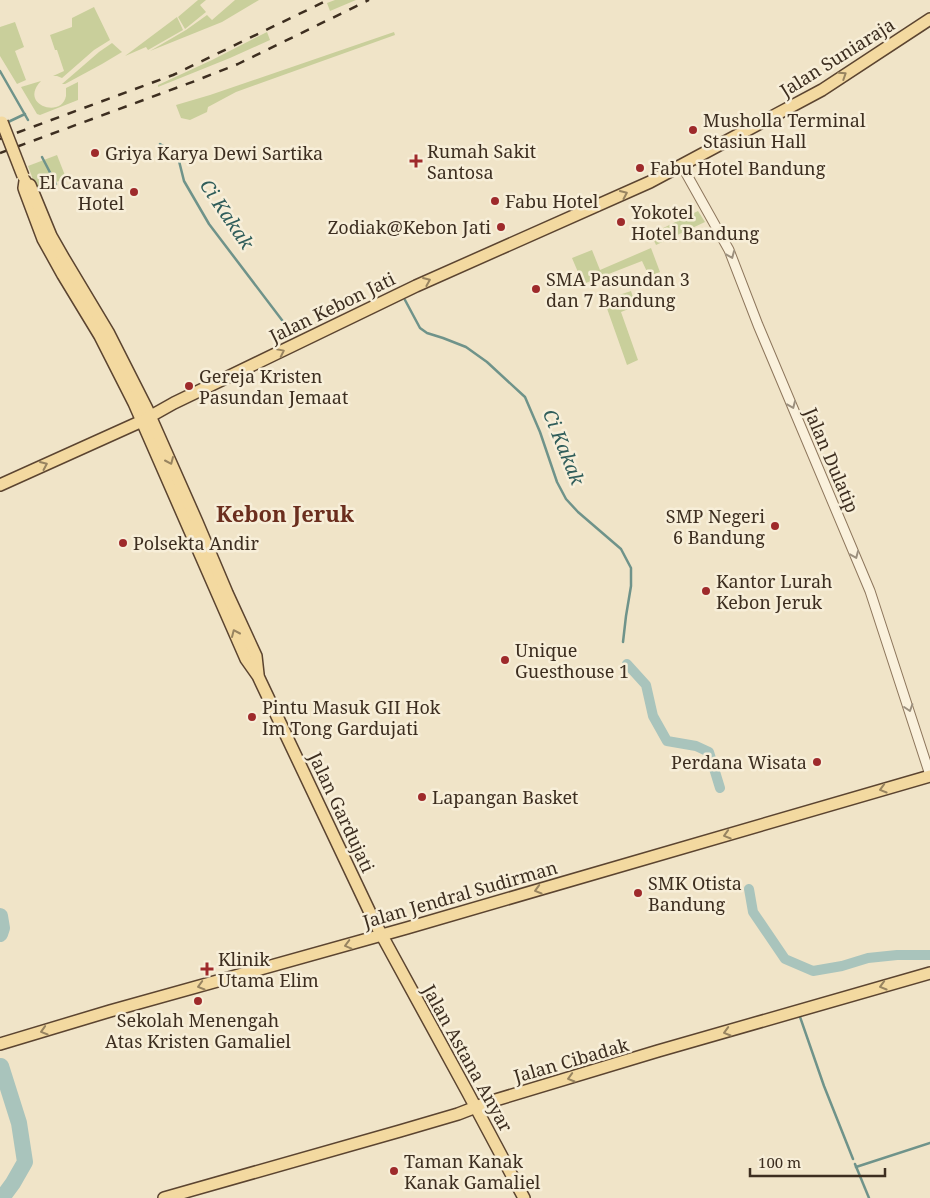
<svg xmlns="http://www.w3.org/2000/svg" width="930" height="1198" font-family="'Noto Serif',serif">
<rect width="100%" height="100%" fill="#f0e4c8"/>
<g fill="#c9cf9b">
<path d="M198,0h8l-6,5 6,7 -21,17 -7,-12z"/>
<path d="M235,0h24l-37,22 -72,29 36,-21 21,-15 5,5z"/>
<path d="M335,0h21l-26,11 -3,-8z"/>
<path d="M94,7l16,33 -16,10 -32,28 -5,-2h-4l11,-5 -7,-21h-2l-5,-15 22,-8v-9z"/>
<path d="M177,17l6,13 -35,20 -2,-3 -21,9z"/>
<path d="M15,22l9,25 -9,4 11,29 -9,4 -17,-28v-29z"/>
<path d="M267,32l3,8 -40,18 -72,29v-2l54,-25z"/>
<path d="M394,32l1,3 -159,57 -28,15 -1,5 -17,8 -9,-2 -5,-13 34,-10z"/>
<path d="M112,43l10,9 -20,12 -37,20h-3l37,-32z"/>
<path d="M41,81c-23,24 21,38 25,15 0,-3 0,-5 0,-8l12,-6v18l-38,15 -3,-1 -16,-27z"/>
<path d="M57,155l9,23 -29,12 -9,-24z"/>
<path d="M698,211l7,11 -49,23 -5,-11z"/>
<path d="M651,248l9,24 -11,4 -7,-15 -59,23 -11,-26 20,-8 8,20z"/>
<path d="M631,291l5,15 -15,6 17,48 -11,5 -23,-65z"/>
</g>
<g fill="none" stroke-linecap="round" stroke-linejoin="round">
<g stroke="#6f938a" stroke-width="2.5">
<path d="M0,71l28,49"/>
<path d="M6,123l19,-9"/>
<path d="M160,144l10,6 9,11 5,20 25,43 79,104"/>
<path d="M42,157l14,27"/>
<path d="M405,300l15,28 7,5 16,5 23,9 21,15 38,35 15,35 17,50 9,17 12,13 43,37 10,19v18l-5,30 -3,26"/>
<path d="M799,1014l25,72 29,73"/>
<path d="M855,1164l14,34"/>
<path d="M856,1167l74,-24"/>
</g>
<g stroke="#a9c4bc" stroke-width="10">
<path d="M627,664l19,21 7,31 14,25 29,5 13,6 11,36"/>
<path d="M749,889l4,23 32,47 28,12 29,-5 26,-8 29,-3h33"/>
</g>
<g stroke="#a9c4bc" stroke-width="16">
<path d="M0,916l2,12 -2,6"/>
<path d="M1,1066l18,57 6,39 -12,21 -11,15"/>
</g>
<defs>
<path id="minor" d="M682,166l47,84 29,75 112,266 60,184"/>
<g id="major">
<path d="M25,181l-1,7 1,3 18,48 20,36 37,61 34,67 112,256 12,17 116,245 94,172 56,105"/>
<path d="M30,185l21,51 12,21 45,75 39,77 50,113 30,71 29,63 2,18"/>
<path d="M0,485l142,-64 32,-18 242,-117 234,-104 172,-92 108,-71"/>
<path d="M0,1044l110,-33 297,-83 523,-152"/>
<path d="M164,1198l236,-67 58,-17 31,-12 169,-51 272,-78"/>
</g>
</defs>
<use href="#minor" stroke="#8d765c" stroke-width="11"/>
<use href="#major" stroke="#5b4430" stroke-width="14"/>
<use href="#minor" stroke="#faf1dc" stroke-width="9"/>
<use href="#major" stroke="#f3d9a0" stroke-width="11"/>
<g stroke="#3d2e20" stroke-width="2.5" stroke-dasharray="9 9" stroke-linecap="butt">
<path d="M0,139l173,-64 155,-75"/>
<path d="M0,153l195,-72 43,-17 131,-64"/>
</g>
<defs>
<path id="major-bridge" d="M2,122l21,54"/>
</defs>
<use href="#major-bridge" stroke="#5b4430" stroke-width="14" stroke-linecap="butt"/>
<use href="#major-bridge" stroke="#f3d9a0" stroke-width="11"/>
</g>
<defs><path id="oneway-chevron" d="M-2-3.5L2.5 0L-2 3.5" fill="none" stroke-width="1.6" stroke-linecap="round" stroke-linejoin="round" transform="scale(1.25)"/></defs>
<g stroke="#988460">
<use href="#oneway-chevron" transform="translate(843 75) rotate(-33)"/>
<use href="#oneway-chevron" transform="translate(624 194) rotate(-24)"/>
<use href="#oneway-chevron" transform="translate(427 281) rotate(-23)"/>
<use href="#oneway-chevron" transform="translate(281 352) rotate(-26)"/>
<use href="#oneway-chevron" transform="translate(170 461) rotate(66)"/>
<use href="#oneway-chevron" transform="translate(44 465) rotate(-24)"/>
<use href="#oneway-chevron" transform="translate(235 633) rotate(-114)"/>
<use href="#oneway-chevron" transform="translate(883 789) rotate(164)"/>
<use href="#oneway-chevron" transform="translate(727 835) rotate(163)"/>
<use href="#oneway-chevron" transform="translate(538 890) rotate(164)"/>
<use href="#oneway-chevron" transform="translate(348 945) rotate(165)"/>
<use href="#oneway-chevron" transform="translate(201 986) rotate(164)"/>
<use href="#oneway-chevron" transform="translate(883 986) rotate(164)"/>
<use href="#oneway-chevron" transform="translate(44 1031) rotate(163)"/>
<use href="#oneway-chevron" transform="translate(727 1032) rotate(164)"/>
<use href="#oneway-chevron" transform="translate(571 1078) rotate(164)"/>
</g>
<g stroke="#9c907e">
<use href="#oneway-chevron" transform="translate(731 255) rotate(67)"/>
<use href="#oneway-chevron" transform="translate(792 405) rotate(67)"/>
<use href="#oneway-chevron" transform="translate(855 555) rotate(67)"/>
<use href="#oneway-chevron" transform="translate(909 708) rotate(72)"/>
</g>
<g fill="#9e2a2b" stroke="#f7eed8" stroke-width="2">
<circle cx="693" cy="130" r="5"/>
<circle cx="95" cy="153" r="5"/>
<path d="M413.5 153.5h5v5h5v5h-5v5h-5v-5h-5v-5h5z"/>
<circle cx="640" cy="168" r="5"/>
<circle cx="134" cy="192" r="5"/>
<circle cx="495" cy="201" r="5"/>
<circle cx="621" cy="222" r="5"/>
<circle cx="501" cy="227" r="5"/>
<circle cx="536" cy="289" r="5"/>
<circle cx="189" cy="386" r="5"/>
<circle cx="775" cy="526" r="5"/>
<circle cx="123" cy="543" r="5"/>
<circle cx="706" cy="591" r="5"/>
<circle cx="505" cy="660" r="5"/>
<circle cx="252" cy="717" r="5"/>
<circle cx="817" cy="762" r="5"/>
<circle cx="422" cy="797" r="5"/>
<circle cx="638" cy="893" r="5"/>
<path d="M204.5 961.5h5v5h5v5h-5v5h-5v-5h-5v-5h5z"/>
<circle cx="198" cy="1001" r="5"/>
<circle cx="394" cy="1171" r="5"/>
</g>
<g text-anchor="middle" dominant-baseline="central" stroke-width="5" stroke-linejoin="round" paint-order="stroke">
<g font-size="18" fill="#3d2e20" stroke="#f7eed8">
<text transform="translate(837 57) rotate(-32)">Jalan Suniaraja</text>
<text transform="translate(332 307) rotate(-26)">Jalan Kebon Jati</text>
<text transform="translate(832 460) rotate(67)">Jalan Dulatip</text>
<text transform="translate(342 812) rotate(65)">Jalan Gardujati</text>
<text transform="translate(460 894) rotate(-16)">Jalan Jendral Sudirman</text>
<text transform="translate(468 1058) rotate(61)">Jalan Astana Anyar</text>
<text transform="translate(571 1060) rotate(-16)">Jalan Cibadak</text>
</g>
<g font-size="18" fill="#3d2e20" stroke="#f7eed8" text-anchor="start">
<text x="703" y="120">Musholla Terminal<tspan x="703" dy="21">Stasiun Hall</tspan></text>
<text x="427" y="151">Rumah Sakit<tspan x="427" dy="21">Santosa</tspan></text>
<text x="105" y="153">Griya Karya Dewi Sartika</text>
<text x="650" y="168">Fabu Hotel Bandung</text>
<text x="124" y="182" text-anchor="end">El Cavana<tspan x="124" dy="21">Hotel</tspan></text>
<text x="505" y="201">Fabu Hotel</text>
<text x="631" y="212">Yokotel<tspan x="631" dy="21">Hotel Bandung</tspan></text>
<text x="491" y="227" text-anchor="end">Zodiak@Kebon Jati</text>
<text x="546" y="279">SMA Pasundan 3<tspan x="546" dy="21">dan 7 Bandung</tspan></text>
<text x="199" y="376">Gereja Kristen<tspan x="199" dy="21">Pasundan Jemaat</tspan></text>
<text x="765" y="516" text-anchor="end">SMP Negeri<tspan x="765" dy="21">6 Bandung</tspan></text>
<text x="133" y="543">Polsekta Andir</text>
<text x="716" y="581">Kantor Lurah<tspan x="716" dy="21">Kebon Jeruk</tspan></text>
<text x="515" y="650">Unique<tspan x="515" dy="21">Guesthouse 1</tspan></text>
<text x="262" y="707">Pintu Masuk GII Hok<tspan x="262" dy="21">Im Tong Gardujati</tspan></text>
<text x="807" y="762" text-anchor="end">Perdana Wisata</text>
<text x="432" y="797">Lapangan Basket</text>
<text x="648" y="883">SMK Otista<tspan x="648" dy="21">Bandung</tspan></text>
<text x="218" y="959">Klinik<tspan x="218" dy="21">Utama Elim</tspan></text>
<text x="198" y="1020" text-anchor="middle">Sekolah Menengah<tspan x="198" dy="21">Atas Kristen Gamaliel</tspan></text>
<text x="404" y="1161">Taman Kanak<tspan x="404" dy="21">Kanak Gamaliel</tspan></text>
</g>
<g font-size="19" font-style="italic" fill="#2f5d5a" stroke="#f7eed8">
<text transform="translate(227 214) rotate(56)">Ci Kakak</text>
<text transform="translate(564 447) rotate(68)">Ci Kakak</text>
</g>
<g font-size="22" font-weight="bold" fill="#6b2e1e" stroke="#f7eed8">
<text x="285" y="513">Kebon Jeruk</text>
</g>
</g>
<path d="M750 1168v8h135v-8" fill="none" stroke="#3d2e20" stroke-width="2.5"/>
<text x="758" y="1168" font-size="15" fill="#3d2e20" stroke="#f7eed8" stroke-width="4" paint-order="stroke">100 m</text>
</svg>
